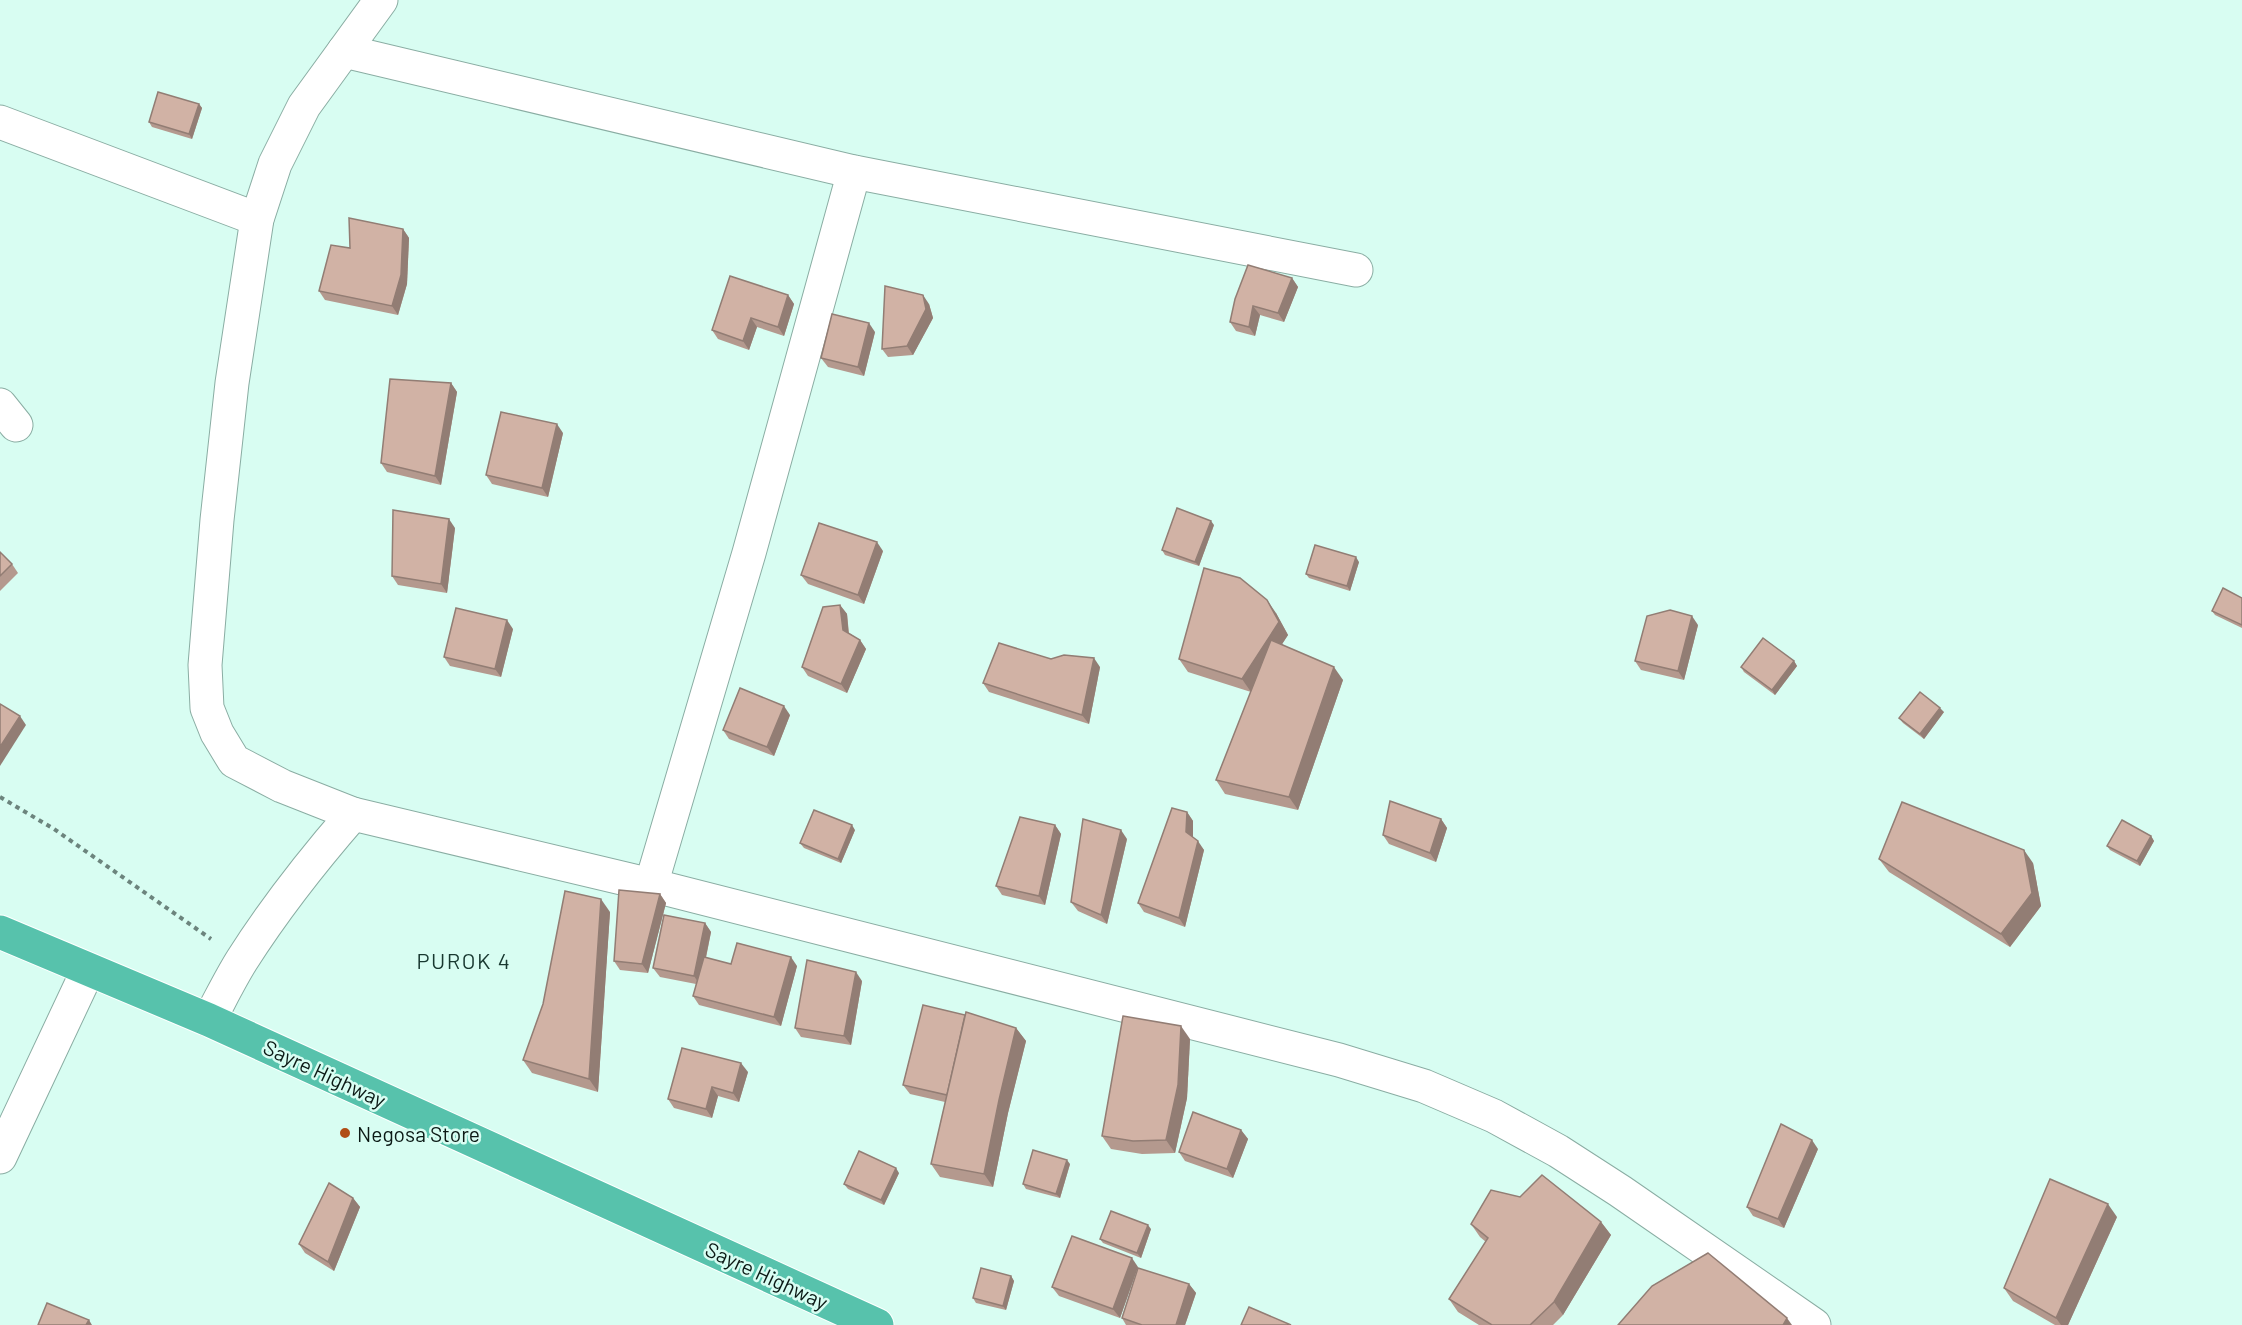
<svg xmlns="http://www.w3.org/2000/svg" width="2242" height="1325" font-family="Barlow,sans-serif">
<rect width="100%" height="100%" fill="#d8fdf2"/>
<g fill="none" stroke-linecap="round" stroke-linejoin="round">
<defs>
<g id="minor">
<path d="M344,51l510,121 502,98"/>
<path d="M0,122l257,97"/>
<path d="M0,405l16,20"/>
<path d="M353,814l298,71 688,175 85,26 70,30 64,35 62,40 194,134"/>
<path d="M651,885l98,-332 105,-381"/>
</g>
<g id="tertiary">
<path d="M209,1020c11,-20 21,-41 33,-60 33,-52 71,-100 111,-146l-71,-28 -48,-25 -17,-28 -10,-25 -2,-43 12,-145 15,-137 25,-164 18,-55 29,-58 77,-106"/>
<path d="M0,1157l88,-187"/>
</g>
<path id="trunk" d="M0,932l209,88 668,305"/>
</defs>
<use href="#minor" stroke="#8aada3" stroke-width="35"/>
<use href="#tertiary" stroke="#8aada3" stroke-width="35"/>
<use href="#trunk" stroke="#fff" stroke-width="35"/>
<path stroke="#6c847d" stroke-width="4" stroke-dasharray="4.5 4.5" stroke-linecap="butt" d="M0,797l54,32 157,110"/>
<use href="#minor" stroke="#fff" stroke-width="33"/>
<use href="#tertiary" stroke="#fff" stroke-width="33"/>
<use href="#trunk" stroke="#57c2ac" stroke-width="33"/>
</g>
<g fill="#b4998e">
<path d="M199,104l3,4 -10,31 -40,-12 -3,-5z"/>
<path d="M403,229l6,9 -2,46 -9,31 -73,-15 -6,-9 31,-43z"/>
<path d="M1292,278l6,9 -14,35 -24,-7 -5,21 -19,-5 -6,-9z"/>
<path d="M788,295l6,9 -10,32 -27,-9 -8,23 -31,-11 -6,-9z"/>
<path d="M929,304l4,14 -20,37 -25,2 -6,-8z"/>
<path d="M875,332l-11,44 -36,-9 -7,-9z"/>
<path d="M451,383l6,9 -16,93 -54,-13 -6,-9z"/>
<path d="M563,433l-15,64 -56,-13 -6,-9z"/>
<path d="M1214,525l-15,41 -34,-11 -3,-5z"/>
<path d="M455,528l-8,65 -49,-8 -6,-9z"/>
<path d="M883,551l-19,53 -56,-20 -7,-9z"/>
<path d="M0,552l12,12 6,9 -18,18z"/>
<path d="M1359,562l-9,29 -41,-13 -3,-4z"/>
<path d="M2242,598v30l-27,-13 -3,-4z"/>
<path d="M840,605l7,9 2,19 11,7 6,9 -19,44 -39,-17 -6,-9z"/>
<path d="M1276,613l12,22 -6,9 61,36 -45,130 -73,-16 -9,-14 35,-88 -63,-20 -9,-13z"/>
<path d="M1698,625l-14,55 -43,-10 -6,-9z"/>
<path d="M513,629l-12,48 -51,-11 -6,-9z"/>
<path d="M1794,661l3,5 -22,29 -31,-23 -3,-5z"/>
<path d="M1100,667l-11,57 -100,-32 -6,-9z"/>
<path d="M1944,712l-20,27 -21,-16 -4,-5z"/>
<path d="M790,715l-16,41 -45,-17 -6,-9z"/>
<path d="M1187,812l6,9v16l11,13 -19,77 -41,-15 -6,-9z"/>
<path d="M1441,819l6,9 -11,34 -47,-18 -6,-9z"/>
<path d="M1055,825l6,9 -16,71 -43,-10 -6,-9z"/>
<path d="M855,830l-14,33 -37,-15 -4,-5z"/>
<path d="M2151,836l3,5 -14,25 -30,-16 -3,-4z"/>
<path d="M1127,839l-20,85 -29,-13 -7,-9z"/>
<path d="M1879,859l154,4 8,43 -31,41 -121,-75z"/>
<path d="M660,894l6,9 -18,70 -28,-3 -6,-9z"/>
<path d="M610,912l-12,180 -66,-19 -9,-13 20,-56z"/>
<path d="M705,923l6,9 -5,26 25,6 66,2 -16,60 -82,-21 -6,-9 3,-12 -36,-7 -7,-9z"/>
<path d="M862,981l-11,64 -50,-8 -6,-9z"/>
<path d="M1016,1028l10,13 -18,72 -15,74 -53,-10 -9,-13 14,-62 -35,-8 -7,-9z"/>
<path d="M1190,1039l-3,59 -12,55 -33,1 -31,-5 -9,-13z"/>
<path d="M748,1072l-9,30 -21,-6 -6,22 -38,-10 -6,-9z"/>
<path d="M1241,1130l7,9 -15,39 -48,-17 -6,-9z"/>
<path d="M1818,1149l-34,79 -31,-12 -6,-9z"/>
<path d="M1070,1164l-10,34 -34,-9 -3,-5z"/>
<path d="M899,1173l-15,32 -36,-16 -4,-5z"/>
<path d="M353,1198l7,9 -26,64 -29,-18 -6,-9z"/>
<path d="M2117,1217l-49,108h-13l-42,-24 -9,-13z"/>
<path d="M1601,1222l10,13 -48,80 -10,10h-74l-21,-13 -9,-13 37,-57 -6,-5 -9,-13z"/>
<path d="M1151,1229l-10,29 -38,-15 -3,-4z"/>
<path d="M1138,1267l-18,51 -61,-22 -7,-9z"/>
<path d="M1011,1276l3,5 -8,29 -30,-7 -3,-5z"/>
<path d="M1189,1284l7,9 -11,32h-59l-4,-7z"/>
</g>
<g fill="#927d74">
<path d="M199,104l3,4 -10,31 -3,-5z"/>
<path d="M403,229l6,9 -2,46 -9,31 -6,-9z"/>
<path d="M1292,278l6,9 -14,35 -6,-9z"/>
<path d="M788,295l6,9 -10,32 -6,-9z"/>
<path d="M923,295l6,9 4,14 -20,37 -6,-9z"/>
<path d="M1253,306l7,9 -5,21 -6,-9z"/>
<path d="M751,318l6,9 -8,23 -6,-9z"/>
<path d="M869,323l6,9 -11,44 -6,-9z"/>
<path d="M451,383l6,9 -16,93 -6,-9z"/>
<path d="M557,424l6,9 -15,64 -6,-9z"/>
<path d="M449,519l6,9 -8,65 -6,-9z"/>
<path d="M1211,521l3,4 -15,41 -4,-4z"/>
<path d="M877,542l6,9 -19,53 -6,-9z"/>
<path d="M1356,557l3,5 -9,29 -3,-5z"/>
<path d="M1267,600l9,13 12,22 -37,57 -9,-13z"/>
<path d="M840,605l7,9 2,25 -6,-9z"/>
<path d="M1692,616l6,9 -14,55 -6,-9z"/>
<path d="M507,620l6,9 -12,48 -6,-8z"/>
<path d="M860,640l6,9 -19,44 -6,-9z"/>
<path d="M1094,658l6,9 -11,57 -7,-9z"/>
<path d="M1794,661l3,5 -22,29 -3,-5z"/>
<path d="M1334,667l9,13 -45,130 -9,-13z"/>
<path d="M784,706l6,9 -16,41 -7,-9z"/>
<path d="M1940,708l4,4 -20,27 -4,-5z"/>
<path d="M20,716l6,9 -26,41v-19z"/>
<path d="M1187,812l6,9v19l-7,-8z"/>
<path d="M1441,819l6,9 -11,34 -6,-9z"/>
<path d="M852,825l3,5 -14,33 -3,-4z"/>
<path d="M1055,825l6,9 -16,71 -6,-9z"/>
<path d="M1121,830l6,9 -20,85 -6,-9z"/>
<path d="M2151,836l3,5 -14,25 -3,-5z"/>
<path d="M1198,841l6,9 -19,77 -6,-9z"/>
<path d="M2024,850l9,13 8,43 -31,41 -9,-13z"/>
<path d="M660,894l6,9 -18,70 -6,-9z"/>
<path d="M601,899l9,13 -12,180 -9,-13z"/>
<path d="M705,923l6,9 -11,53 -6,-9z"/>
<path d="M791,957l6,9 -16,60 -7,-9z"/>
<path d="M856,972l6,9 -11,64 -7,-9z"/>
<path d="M1181,1026l9,13 -3,59 -12,55 -9,-13z"/>
<path d="M1016,1028l10,13 -18,72 -15,74 -9,-13 15,-74z"/>
<path d="M741,1063l7,9 -9,30 -6,-9z"/>
<path d="M712,1087l6,9 -6,22 -6,-9z"/>
<path d="M1241,1130l7,9 -15,39 -6,-9z"/>
<path d="M1812,1140l6,9 -34,79 -6,-9z"/>
<path d="M1067,1160l3,4 -10,34 -4,-4z"/>
<path d="M896,1168l3,5 -15,32 -3,-5z"/>
<path d="M353,1198l7,9 -26,64 -6,-9z"/>
<path d="M2108,1204l9,13 -49,108h-7l-5,-7z"/>
<path d="M1601,1222l10,13 -48,80 -9,-13z"/>
<path d="M1148,1225l3,4 -10,29 -4,-5z"/>
<path d="M1132,1258l6,9 -18,51 -7,-9z"/>
<path d="M1011,1276l3,5 -8,29 -3,-4z"/>
<path d="M1189,1284l7,9 -11,32h-9z"/>
<path d="M1787,1318l5,7h-9z"/>
<path d="M89,1320l3,5h-6z"/>
</g>
<g fill="#d1b2a5" stroke="#927d74" stroke-width="1.5">
<path d="M158,92l41,12 -10,30 -40,-12z"/>
<path d="M349,218l54,11 -2,46 -9,31 -73,-15 12,-46 19,3z"/>
<path d="M1248,265l44,13 -14,35 -25,-7 -4,21 -19,-5 5,-23z"/>
<path d="M730,276l58,19 -10,32 -27,-9 -8,23 -31,-11z"/>
<path d="M885,286l38,9 3,14 -19,37 -25,3z"/>
<path d="M832,314l37,9 -11,44 -37,-9z"/>
<path d="M390,379l61,4 -16,93 -54,-13z"/>
<path d="M501,412l56,12 -15,64 -56,-13z"/>
<path d="M1177,508l34,13 -16,41 -33,-12z"/>
<path d="M393,510l56,9 -8,65 -49,-8z"/>
<path d="M819,523l58,19 -19,53 -57,-20z"/>
<path d="M1315,545l41,12 -9,29 -41,-12z"/>
<path d="M0,552l12,12 -12,12z"/>
<path d="M1204,568l36,10 27,22 12,22 -37,57 -63,-20z"/>
<path d="M2223,588l19,10v27l-30,-14z"/>
<path d="M840,605l3,25 17,10 -19,44 -39,-17 21,-60z"/>
<path d="M456,608l51,12 -12,49 -51,-12z"/>
<path d="M1670,610l22,6 -14,55 -43,-10 12,-45z"/>
<path d="M1763,638l31,23 -22,29 -31,-23z"/>
<path d="M1271,640l63,27 -45,130 -73,-17z"/>
<path d="M999,643l52,16 13,-4 30,3 -12,57 -99,-32z"/>
<path d="M740,688l44,18 -17,41 -44,-17z"/>
<path d="M1920,692l20,16 -20,26 -21,-16z"/>
<path d="M0,704l20,12 -20,31z"/>
<path d="M1390,801l51,18 -11,34 -47,-18z"/>
<path d="M1902,802l122,48 8,43 -31,41 -122,-75z"/>
<path d="M1172,808l15,4 -1,20 12,9 -19,77 -41,-15z"/>
<path d="M814,810l38,15 -14,34 -38,-16z"/>
<path d="M1020,817l35,8 -16,71 -43,-10z"/>
<path d="M1083,819l38,11 -20,85 -30,-13z"/>
<path d="M2122,820l29,16 -14,25 -30,-15z"/>
<path d="M619,890l41,4 -18,70 -28,-3z"/>
<path d="M565,891l36,8 -12,180 -66,-19 20,-56z"/>
<path d="M664,915l41,8 -11,53 -41,-8z"/>
<path d="M737,943l54,14 -17,60 -81,-21 11,-39 27,7z"/>
<path d="M807,960l49,12 -12,64 -49,-8z"/>
<path d="M923,1005l42,10 -18,80 -44,-10z"/>
<path d="M966,1012l50,16 -17,72 -15,74 -53,-10z"/>
<path d="M1123,1016l58,10 -3,59 -12,55 -33,1 -31,-5z"/>
<path d="M682,1048l59,15 -8,30 -21,-6 -6,22 -38,-10z"/>
<path d="M1193,1112l48,18 -14,39 -48,-17z"/>
<path d="M1781,1124l31,16 -34,79 -31,-12z"/>
<path d="M1033,1150l34,10 -11,34 -33,-10z"/>
<path d="M859,1151l37,17 -15,32 -37,-16z"/>
<path d="M1542,1175l59,47 -47,80 -24,23h-38l-43,-26 39,-61 -17,-14 20,-34 29,7z"/>
<path d="M2050,1179l58,25 -52,114 -52,-30z"/>
<path d="M329,1183l24,15 -25,64 -29,-18z"/>
<path d="M1111,1211l37,14 -11,28 -37,-14z"/>
<path d="M1072,1236l60,22 -19,51 -61,-22z"/>
<path d="M1708,1253l79,65 -4,7h-165l34,-39z"/>
<path d="M981,1268l30,8 -8,30 -30,-8z"/>
<path d="M1138,1268l51,16 -13,41h-34l-20,-7z"/>
<path d="M47,1303l42,17 -3,5h-48z"/>
<path d="M1249,1307l42,18h-50z"/>
</g>
<circle fill="#b04d15" stroke="#d8fdf2" stroke-width="2" cx="345" cy="1133" r="6"/>
<g text-anchor="middle" dominant-baseline="central" stroke-width="5" stroke-linejoin="round" paint-order="stroke">
<g font-size="21" fill="#0b1915" stroke="#d8fdf2">
<text transform="translate(325 1073) rotate(25)">Sayre Highway</text>
<text transform="translate(767 1275) rotate(25)">Sayre Highway</text>
</g>
<g font-size="21" fill="#0b1915" stroke="#d8fdf2" text-anchor="start">
<text x="357" y="1133">Negosa Store</text>
</g>
<g font-size="22" letter-spacing="1.5" fill="#183830" stroke="#d8fdf2">
<text x="464" y="960">PUROK 4</text>
</g>
</g>
</svg>
